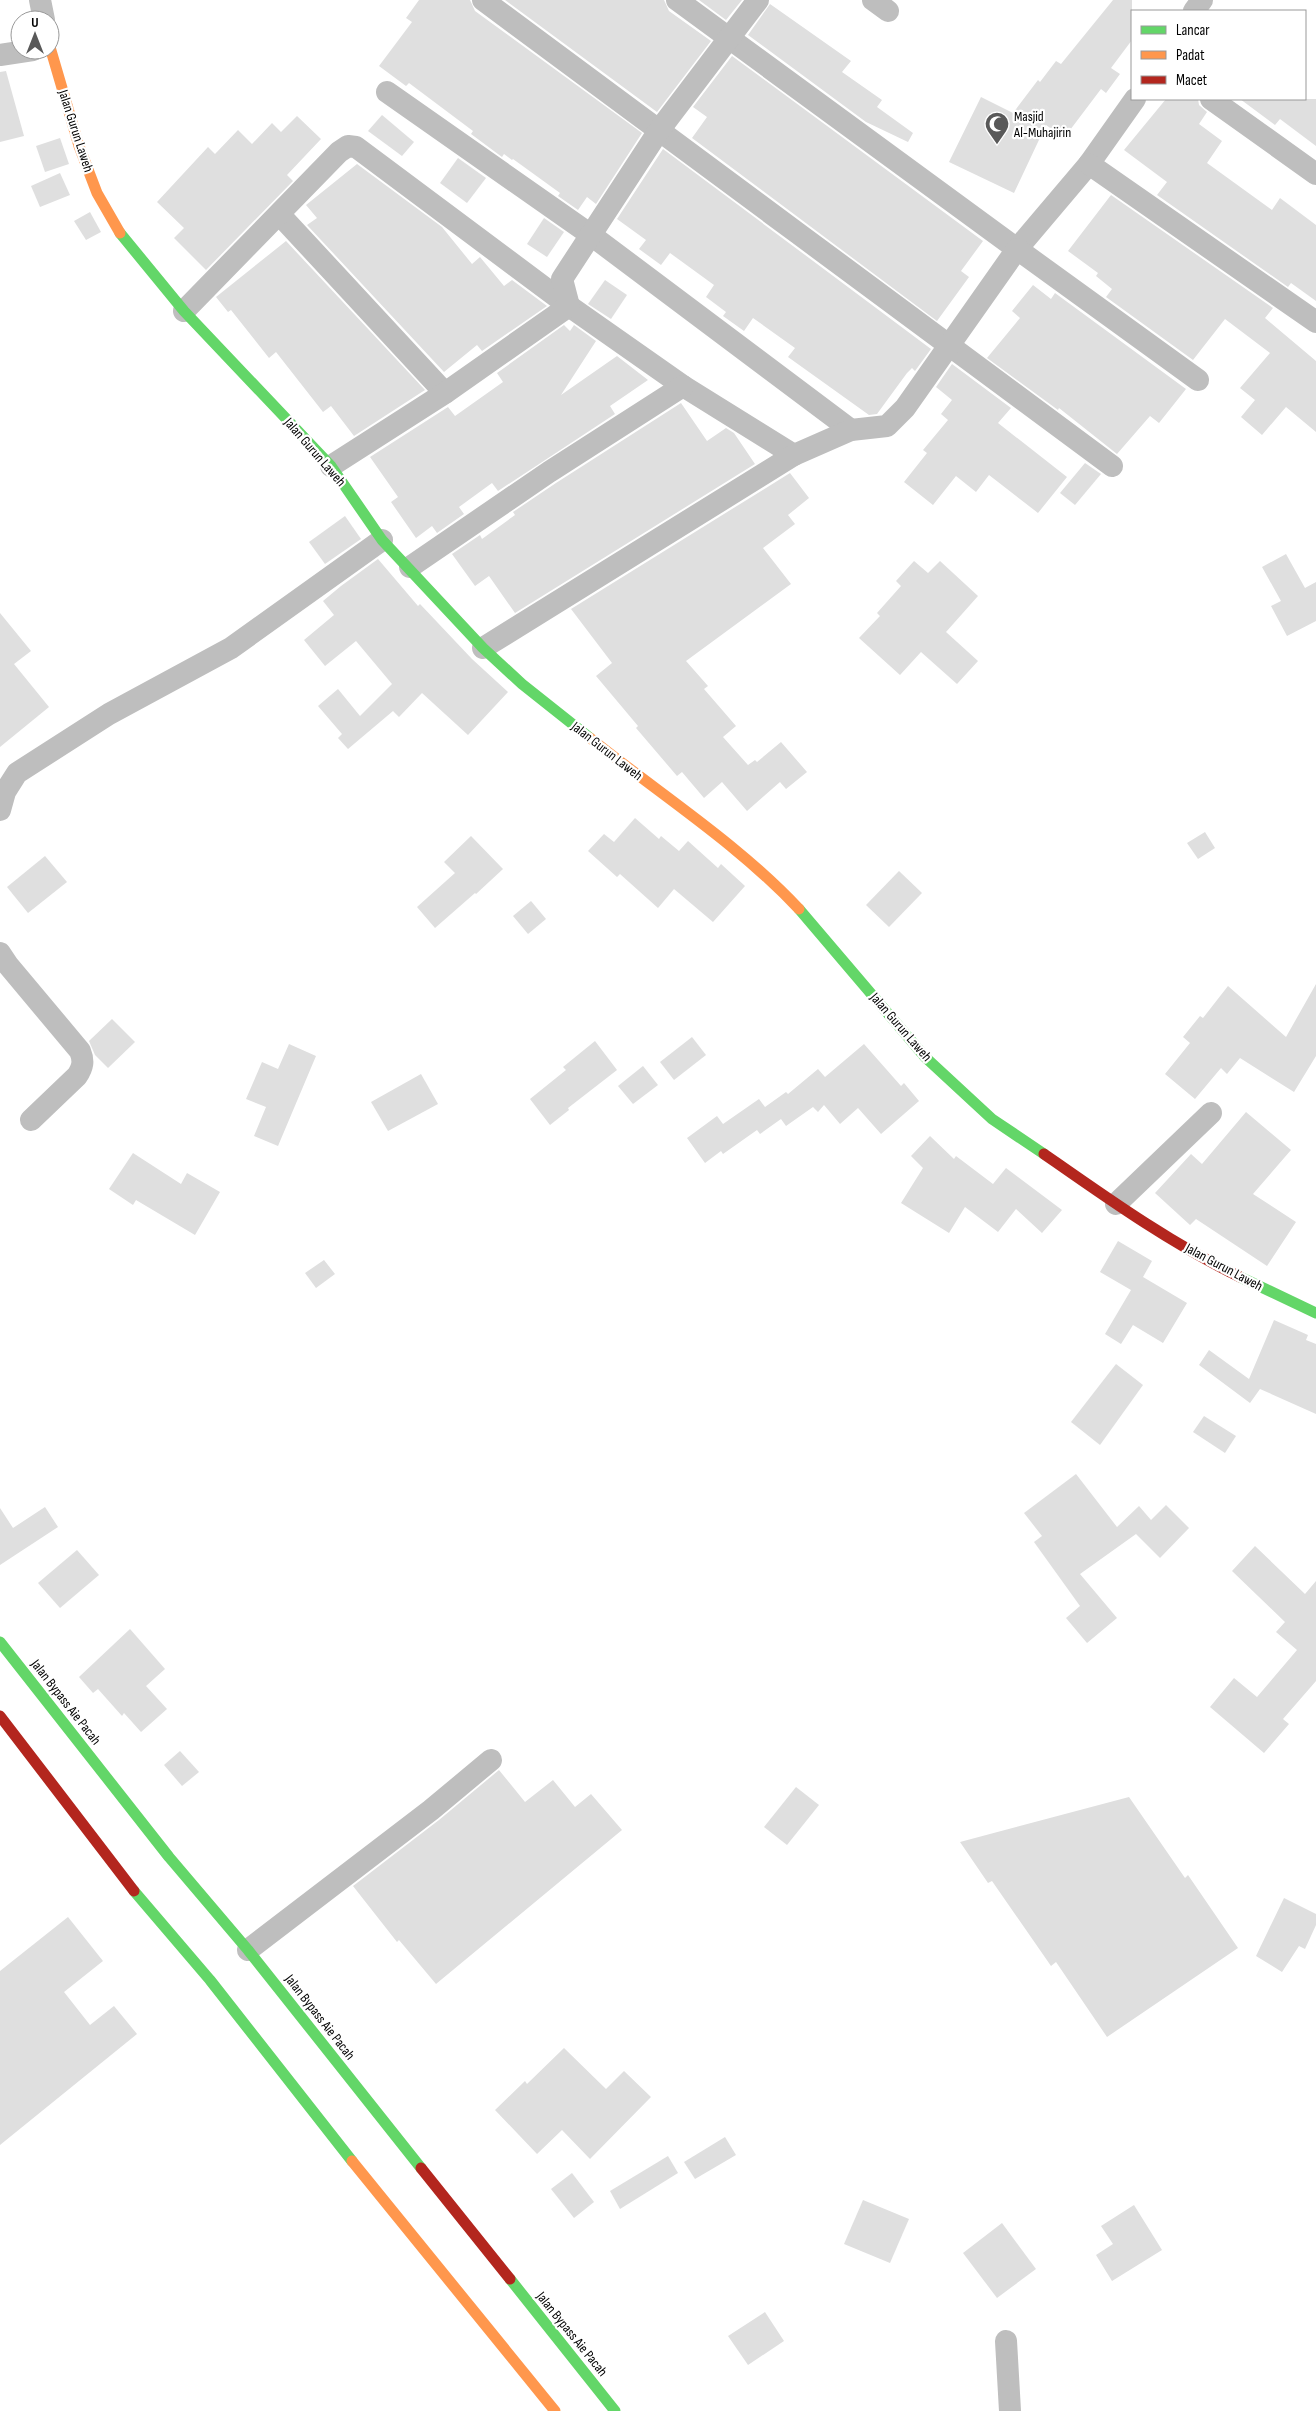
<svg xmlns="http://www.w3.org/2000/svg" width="1316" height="2411" font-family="'Sofia Sans Condensed',sans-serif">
<rect width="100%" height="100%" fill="#fff"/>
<g fill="#dfdfdf">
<path d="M419,0h51l5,11 167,122 -46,71 -9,-7 -9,13 -20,-14 2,-3 -47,-34 -1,1 -8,-6 -2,3 -31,-23 2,-3 -64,-48 -3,3 -27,-20 33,-44 -6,-4z"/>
<path d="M505,0h159l5,11 42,30 -54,71z"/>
<path d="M699,0h43l-16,20z"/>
<path d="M1113,0h19v40l-21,28 9,6 -14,19 -5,-4 -37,49 -18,-13 -32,68 -65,-31 32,-65 32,16 25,-33 2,2 16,-21 5,3z"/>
<path d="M770,4l81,57 -9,11 40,28 -5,7 36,26 -5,9 -42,-20 -118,-87z"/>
<path d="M732,56l251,185 -22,30 8,6 -32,44 -245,-183 15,-21 -14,-10z"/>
<path d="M6,71l18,65 -24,6v-70z"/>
<path d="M1166,99h32l1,6 8,7 -8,12 23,17 -15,22 65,47 8,-12 36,27v76l-25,-18 -3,4 -131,-92 10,-13 -43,-32z"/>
<path d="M1240,99h76v47l-36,-27 -5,6z"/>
<path d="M382,115l32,27 -12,14 -34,-25z"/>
<path d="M297,116l24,23 -34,36 6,6 -87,89 -32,-32 10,-10 -27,-26 51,-55 7,7 23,-24 14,14 20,-21 9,9z"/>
<path d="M60,138l9,26 -24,8 -9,-26z"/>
<path d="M663,149l268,200 -16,22 -3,-3 -5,5 -30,41 -8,1 -81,-58 7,-9 -42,-30 -9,13 -21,-15 3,-4 -20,-15 8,-12 -44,-32 -9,12 -22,-16 7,-9 -29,-21z"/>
<path d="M458,158l28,20 -19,25 -27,-20z"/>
<path d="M357,164l85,63 30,37 8,-7 24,29 8,-6 35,26 -65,45 -5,-6 -33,27 -137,-147 10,-7 -11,-13z"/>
<path d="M60,173l10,22 -30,12 -9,-21z"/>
<path d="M1111,195l162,113 -8,10 51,43v71l-30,-25 -24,28 -21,-18 14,-17 -15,-12 30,-35 -45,-34 -32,41 -87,-63 6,-8 -16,-13 2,-3 -30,-22z"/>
<path d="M90,212l11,20 -15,8 -12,-19z"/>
<path d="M544,218l20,14 -17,25 -20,-13z"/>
<path d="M286,241l139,149 -71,46 -23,-30 -8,6 -47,-60 -7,6 -38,-48 -3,2 -12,-15z"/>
<path d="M605,280l22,15 -16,24 -23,-15z"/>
<path d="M1033,285l18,14 4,-6 131,96 -27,34 -9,-7 -33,38 -58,-46 -1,2 -71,-52 33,-40 -8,-7z"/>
<path d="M564,325l6,6 4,-6 22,16 -35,54 56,-39 31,24 -38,26 5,8 -117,77 -6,-8 -33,24 5,7 -27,19 -5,-7 -16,12 -25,-36 7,-5 -28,-40 78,-50 7,9 48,-34 -6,-9z"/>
<path d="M952,364l59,44 -13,15 69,54 -29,36 -49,-38 -13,17 -20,-16 -23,29 -29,-23 23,-29 -4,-3 25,-30 -7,-6 11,-14 -16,-13z"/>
<path d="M681,403l26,38 19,-13 8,5 21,31 -240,149 -26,-37 -14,10 -23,-32 28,-19 2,4 33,-24 -2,-3 43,-29z"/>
<path d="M1085,463l16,11 -26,31 -15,-12z"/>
<path d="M790,473l19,25 -21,17 7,9 -32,24 28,36 -105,77 22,25 -4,3 32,37 -13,11 25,28 7,-5 2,2 24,-20 26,30 -21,17 -6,-7 -33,29 -25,-29 -18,16 -22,-26 -5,4 -41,-48 2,-2 -42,-50 16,-13 -41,-54z"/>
<path d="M345,516l16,23 -36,25 -16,-22z"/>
<path d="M1286,554l19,34 11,-6v39l-29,15 -16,-30 10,-5 -19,-34z"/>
<path d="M378,559l40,47 2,-2 52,55 36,33 -40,43 -46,-42 -23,24 -6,-6 -45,38 -10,-11 4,-4 -24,-28 20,-17 22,27 32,-32 -36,-43 -31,25 -21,-26 30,-25 -11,-14 18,-15z"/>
<path d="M914,561l14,12 12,-12 38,35 -32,36 32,29 -21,23 -36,-32 -21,23 -41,-37 21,-22 -3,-3 24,-27 -5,-5z"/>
<path d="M0,613l31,38 -17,13 35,43 -49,40z"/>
<path d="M635,818l24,21 2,-3 18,15 9,-10 30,27 3,-4 24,22 -32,36 -39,-33 -16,19 -38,-34 -3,3 -29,-26 16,-17 10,8z"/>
<path d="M1205,832l10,16 -17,11 -11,-16z"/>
<path d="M471,836l32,33 -27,25 -1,-1 -40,35 -18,-21 38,-34 -11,-11z"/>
<path d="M45,856l22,26 -39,31 -21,-26z"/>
<path d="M899,871l23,22 -33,34 -23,-22z"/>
<path d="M531,901l15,18 -18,15 -15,-18z"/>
<path d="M1316,984v72l-22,36 -54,-34 -13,16 -6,-6 -26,31 -30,-25 25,-31 -7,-6 17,-21 3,2 25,-32 58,51z"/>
<path d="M112,1019l23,23 -27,26 -13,-13 -6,-14z"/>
<path d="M692,1037l14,18 -32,25 -14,-18z"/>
<path d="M595,1041l22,29 -49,38 1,2 -19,15 -20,-26 36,-29 -3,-3z"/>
<path d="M289,1044l27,12 -38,90 -24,-10 12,-29 -20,-8 16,-37 16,7z"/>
<path d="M864,1044l37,42 3,-3 15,18 -38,33 -23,-26 -18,16 -16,-19 -6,7 -5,-5 -27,19 -5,-7 -21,15 -3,-4 -34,24 -2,-3 -16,12 -18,-25 30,-22 6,8 36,-25 6,8 21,-15 2,2 30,-25 7,8z"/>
<path d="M643,1066l15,19 -25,19 -15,-18z"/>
<path d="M421,1074l17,30 -50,27 -17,-29z"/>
<path d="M1246,1112l45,38 -38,44 43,28 -29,44 -71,-47 -6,6 -35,-32 36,-39 11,10z"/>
<path d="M930,1136l24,23 2,-3 37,28 13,-16 56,42 -20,23 -26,-24 -18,23 -33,-25 -16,26 -48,-30 22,-35 -12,-12z"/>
<path d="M133,1153l48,31 6,-11 33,19 -25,43 -59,-35 -3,5 -24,-16z"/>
<path d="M1118,1241l34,20 -9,16 44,26 -24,40 -30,-18 -12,19 -16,-10 26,-44 -31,-18z"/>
<path d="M324,1260l11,14 -19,14 -11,-15z"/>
<path d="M1274,1320l34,15 -2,5 10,4v70l-56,-25 -10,14 -51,-38 10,-15 40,29z"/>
<path d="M1116,1364l27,21 -43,60 -29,-23z"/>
<path d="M1204,1416l32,20 -11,17 -32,-21z"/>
<path d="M1076,1474l41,53 22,-21 12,14 15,-15 23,23 -29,30 -24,-24 -56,40 37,44 -30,25 -21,-25 14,-12 -46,-64 8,-6 -18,-23z"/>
<path d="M45,1507l13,20 -58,38v-57l13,20z"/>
<path d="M1255,1546l50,48 11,-13v100l-33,38 6,5 -25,29 -54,-46 24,-29 23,19 40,-47 -21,-18 9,-10 -53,-51z"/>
<path d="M77,1550l22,25 -39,33 -22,-25z"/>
<path d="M130,1629l35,40 -19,17 21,23 -26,23 -17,-19 -2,3 -24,-27 -5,4 -14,-16z"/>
<path d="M180,1751l19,21 -17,14 -18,-21z"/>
<path d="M499,1770l26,32 28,-22 22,27 16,-13 31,36 -186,154 -37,-44 -2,2 -44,-56 86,-66z"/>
<path d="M796,1787l23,18 -32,40 -23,-18z"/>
<path d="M1129,1797l56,81 3,-3 50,73 -131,89 -51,-75 -5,4 -59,-85 -4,2 -28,-41z"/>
<path d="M1284,1898l32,16v11l-11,24 -6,-3 -17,26 -26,-16z"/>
<path d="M68,1917l35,44 -39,31 26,33 24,-19 23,28 -137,111v-174z"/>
<path d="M564,2048l42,41 18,-18 27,26 -61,62 -28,-29 -25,24 -42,-44 30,-29 2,3z"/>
<path d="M725,2137l11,18 -41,24 -11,-17z"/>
<path d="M668,2156l10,17 -58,36 -10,-18z"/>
<path d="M572,2173l22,29 -20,16 -23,-29z"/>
<path d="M863,2200l46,19 -19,44 -46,-19z"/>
<path d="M1134,2205l28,45 -50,31 -16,-26 17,-11 -12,-18z"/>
<path d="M1002,2223l34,46 -39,29 -34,-45z"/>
<path d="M765,2312l19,29 -36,24 -20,-29z"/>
</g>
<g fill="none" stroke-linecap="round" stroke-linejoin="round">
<g stroke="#bebebe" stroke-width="22">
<path d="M40,0l4,20"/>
<path d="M483,0c211,154 418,312 629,466"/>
<path d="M677,0l340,249 72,-85 46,-65"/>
<path d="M873,0l15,11"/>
<path d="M1194,11l8,-11"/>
<path d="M0,55l33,-5"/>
<path d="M387,92l204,143 260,195"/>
<path d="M1211,99l105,75"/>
<path d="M1089,164l227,158"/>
<path d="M280,215l165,178"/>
<path d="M184,311l155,-159 9,-6 8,1 213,159 114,80 111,69"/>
<path d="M331,466l114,-73 124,-87 -7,-27 98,-150 98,-129"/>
<path d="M410,567l139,-95 134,-86"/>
<path d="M483,648l311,-193 57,-25 36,-4 18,-18 112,-159 181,131"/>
<path d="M0,810l5,-18 12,-19 92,-59 122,-66 151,-108"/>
<path d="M0,953l8,12 72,86c4,10 3,16 -3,25l-46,44"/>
<path d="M1116,1204l95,-91"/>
<path d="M248,1950l183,-140 60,-50"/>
<path d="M1006,2341l4,70"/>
</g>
<g stroke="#63d668" stroke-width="11">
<path d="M120,233l64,78 147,155 51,74 101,108 39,36 68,54"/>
<path d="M799,909l126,148 67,62 52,35"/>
<path d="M1240,1277l76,36"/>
<path d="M0,1642l169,215 79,93 173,218"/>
<path d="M134,1891l76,89 142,181"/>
<path d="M510,2279l105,132"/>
</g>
<g stroke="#ff974d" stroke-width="11">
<path d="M50,47l29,99 18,47 23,40"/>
<path d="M590,738c71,57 147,105 209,171"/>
<path d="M352,2161l203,250"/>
</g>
<g stroke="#b3261e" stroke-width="11">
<path d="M1044,1154c63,44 126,89 196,123"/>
<path d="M0,1716l134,175"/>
<path d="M421,2168l89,111"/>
</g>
</g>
<defs>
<symbol id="mosque-pin" viewBox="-11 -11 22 30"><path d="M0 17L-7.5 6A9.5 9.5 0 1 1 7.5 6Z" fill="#595959" stroke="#fff"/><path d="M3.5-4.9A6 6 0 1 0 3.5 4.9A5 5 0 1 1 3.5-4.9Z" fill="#fff"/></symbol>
</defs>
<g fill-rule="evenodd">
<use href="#mosque-pin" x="983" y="110" width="28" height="38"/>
</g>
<g text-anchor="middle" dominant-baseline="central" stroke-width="4.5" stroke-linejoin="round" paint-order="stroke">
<g font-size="14" fill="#000" stroke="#fff" text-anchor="start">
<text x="1014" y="116">Masjid<tspan x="1014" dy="16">Al-Muhajirin</tspan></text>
</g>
<g font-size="14" fill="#000" stroke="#fff">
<text transform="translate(76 131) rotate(72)">Jalan Gurun Laweh</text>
<text transform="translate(315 452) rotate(49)">Jalan Gurun Laweh</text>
<text transform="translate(607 751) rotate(38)">Jalan Gurun Laweh</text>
<text transform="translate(901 1027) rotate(49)">Jalan Gurun Laweh</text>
<text transform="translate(1224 1267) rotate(28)">Jalan Gurun Laweh</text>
<text transform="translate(66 1702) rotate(52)">Jalan Bypass Aie Pacah</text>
<text transform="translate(320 2017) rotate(52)">Jalan Bypass Aie Pacah</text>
<text transform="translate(572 2334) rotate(51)">Jalan Bypass Aie Pacah</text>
</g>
</g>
<rect x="1131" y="10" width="175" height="90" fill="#ffffff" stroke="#999999"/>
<rect x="1141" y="26" width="25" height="8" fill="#63d668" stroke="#999999"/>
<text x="1176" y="35" font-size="15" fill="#000000">Lancar</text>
<rect x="1141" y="51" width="25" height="8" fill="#ff974d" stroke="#999999"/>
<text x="1176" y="60" font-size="15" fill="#000000">Padat</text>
<rect x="1141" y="76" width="25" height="8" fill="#b3261e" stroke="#999999"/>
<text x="1176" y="85" font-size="15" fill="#000000">Macet</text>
<g transform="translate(35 35)"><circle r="24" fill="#ffffff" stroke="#999999"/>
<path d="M0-4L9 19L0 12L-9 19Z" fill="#595959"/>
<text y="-8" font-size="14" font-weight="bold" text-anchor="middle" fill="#000000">U</text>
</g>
</svg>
